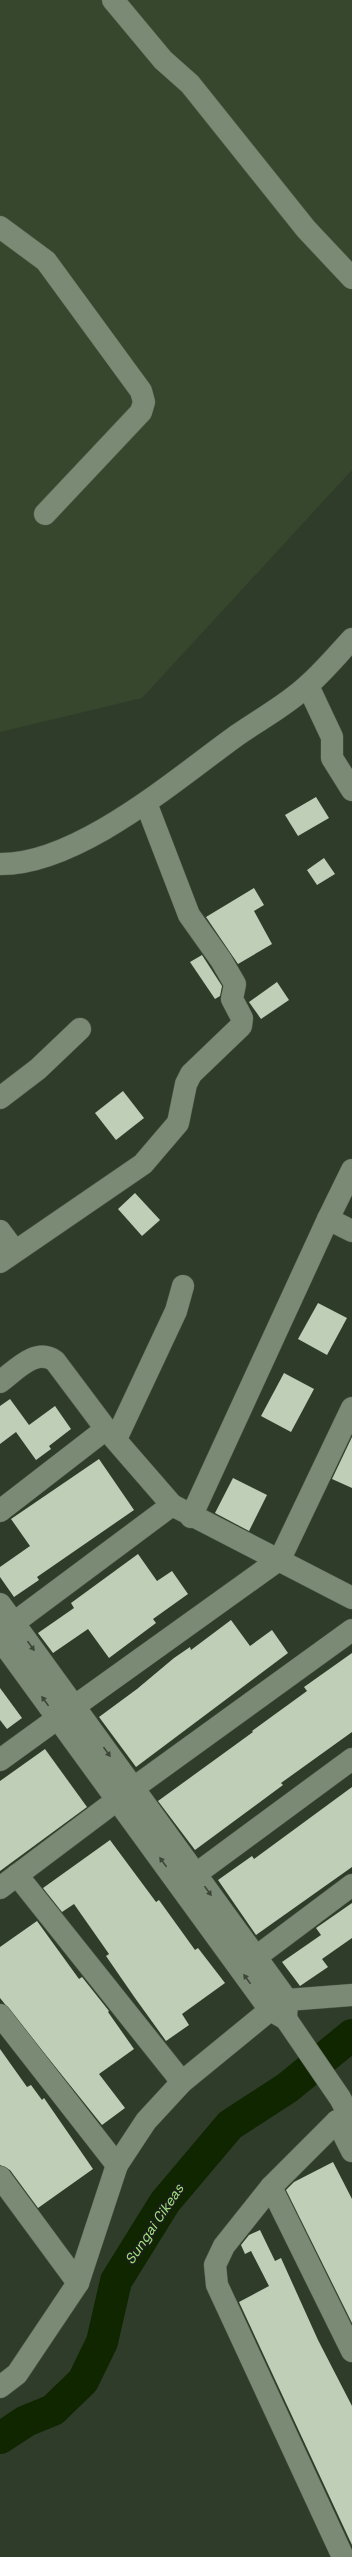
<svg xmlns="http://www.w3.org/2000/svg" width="352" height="2557" font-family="'Space Grotesk',sans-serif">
<rect width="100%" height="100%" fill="#2f3c29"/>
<path fill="#36472d" d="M0,0h352v470l-210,228 -142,34z"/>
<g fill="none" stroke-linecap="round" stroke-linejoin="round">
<path stroke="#0f2600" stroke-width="32" d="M0,2438l26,-17 27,-11 30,-29 19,-39 14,-61 49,-79 65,-77 57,-37 65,-53"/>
</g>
<g fill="#bfceb7">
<path d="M316,797l13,21 -31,18 -13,-21z"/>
<path d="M324,858l11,16 -18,11 -10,-15z"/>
<path d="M254,888l10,17 -10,6 18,33 -34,20 -32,-47z"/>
<path d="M202,955l20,31 -2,10 -5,3 -25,-37z"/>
<path d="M277,982l12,18 -28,19 -12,-17z"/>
<path d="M123,1091l21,27 -28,22 -21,-27z"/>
<path d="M135,1193l25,27 -18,16 -24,-27z"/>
<path d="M318,1303l29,15 -20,37 -29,-16z"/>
<path d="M284,1373l30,16 -23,43 -30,-16z"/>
<path d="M10,1399l19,26 26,-19 16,23 -22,17 2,3 -15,11 -20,-28 -16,12v-38z"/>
<path d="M352,1437v51l-20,-9z"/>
<path d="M99,1459l35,51 -97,67 2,3 -25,17 -14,-20v-10l30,-21 -19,-27z"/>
<path d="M233,1478l34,17 -18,36 -34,-18z"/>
<path d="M138,1554l19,27 15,-10 16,23 -35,25 3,4 -47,35 -21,-29 -35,24 -15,-20 36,-25 -3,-5z"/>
<path d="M231,1620l19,26 22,-16 16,23 -152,114 -37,-50 38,-28 37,-31 16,-11 1,3z"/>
<path d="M352,1653v79l-71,51 2,2 -88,65 -37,-49 95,-69 -1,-1 55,-40 -3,-4z"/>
<path d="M0,1688l22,30 -15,11 -7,-9z"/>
<path d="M45,1749l42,58 -87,64v-90z"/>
<path d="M352,1787v80l-96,68 -38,-55 34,-24 2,3z"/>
<path d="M110,1840l46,62 3,-2 36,50 3,-2 27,35 -43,31 7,11 -23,16 -31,-43 -29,-42 3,-2 -35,-50 -12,8 -19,-24z"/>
<path d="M352,1903v35l-30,21 6,8 -28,19 -18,-24 39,-27 -5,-7z"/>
<path d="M37,1921l42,58 3,-2 27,34 -1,1 26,37 -35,25 26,34 -23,17 -102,-127v-51z"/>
<path d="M0,2049l27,38 4,-2 11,15 2,-2 49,71 -55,39 -28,-38 -10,-5z"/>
<path d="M333,2162l19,37v124l-66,-133 8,-8z"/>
<path d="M260,2230l15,31 6,-3 37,82 34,66v139l-113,-243 30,-16 -18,-35 -6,3 -4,-9 8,-10z"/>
</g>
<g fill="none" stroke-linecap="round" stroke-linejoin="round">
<defs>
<g id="minor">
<path d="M113,0l50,60 27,24 116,145 46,49"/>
<path d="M0,227l46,34 95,130 3,11 -3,10 -96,102"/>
<path d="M308,686l24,51v21l20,32"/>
<path d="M0,864c77,1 175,-84 236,-128 24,-17 51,-31 72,-51 16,-14 30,-31 44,-46"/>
<path d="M0,1098l38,-29 42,-40"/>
<path d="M328,1219l24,-49"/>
<path d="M0,1231l14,19"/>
<path d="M0,1262l143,-98 35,-41 8,-39 5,-10 50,-48 1,-8 -10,-19 3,-15 -14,-24 -32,-45 -43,-112"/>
<path d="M0,1382c16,-12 36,-35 55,-21l51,68 66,76"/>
<path d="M116,1439l60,-128 7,-25"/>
<path d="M0,1511l106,-82"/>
<path d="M191,1517l137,-298 24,12"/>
<path d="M0,1604l287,396 -1,19 -16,-9 -270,-371"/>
<path d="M3,1631l169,-126 180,93"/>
<path d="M75,1706l205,-147 72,-151"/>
<path d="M0,1760l58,-42"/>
<path d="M196,1874l156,-115"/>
<path d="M17,1875l165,207"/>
<path d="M0,1888l117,-88 235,-170"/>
<path d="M256,1957l96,-72"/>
<path d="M0,2015l117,150"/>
<path d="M286,2019l54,79 10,19"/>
<path d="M337,2121l15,30"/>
<path d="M0,2177l78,106"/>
<path d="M271,2187l81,164"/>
<path d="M0,2387l17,-13 61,-91 39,-118 29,-44 36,-39 88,-72 17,-10 65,-5"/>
<path d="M343,2557l-126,-272 -2,-20 9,-19 47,-59 66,-66 15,-3"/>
</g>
</defs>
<use href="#minor" stroke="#4e5948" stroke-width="23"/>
<use href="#minor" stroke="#7b8a74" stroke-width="22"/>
</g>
<defs><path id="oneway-solid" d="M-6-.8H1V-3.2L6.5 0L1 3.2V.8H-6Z"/></defs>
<g fill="#3d4638">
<use href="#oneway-solid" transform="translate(31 1646) rotate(54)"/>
<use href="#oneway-solid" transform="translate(45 1701) rotate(-126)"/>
<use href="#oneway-solid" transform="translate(107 1752) rotate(54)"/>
<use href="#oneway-solid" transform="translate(163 1862) rotate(-126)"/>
<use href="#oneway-solid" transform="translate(208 1891) rotate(54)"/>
<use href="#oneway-solid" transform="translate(247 1979) rotate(-126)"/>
</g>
<g text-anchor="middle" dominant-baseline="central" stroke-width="4" stroke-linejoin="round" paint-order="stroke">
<g font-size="14" font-style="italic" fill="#a4e580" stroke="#1b2118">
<text transform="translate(154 2224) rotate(-56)">Sungai Cikeas</text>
</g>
</g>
</svg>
